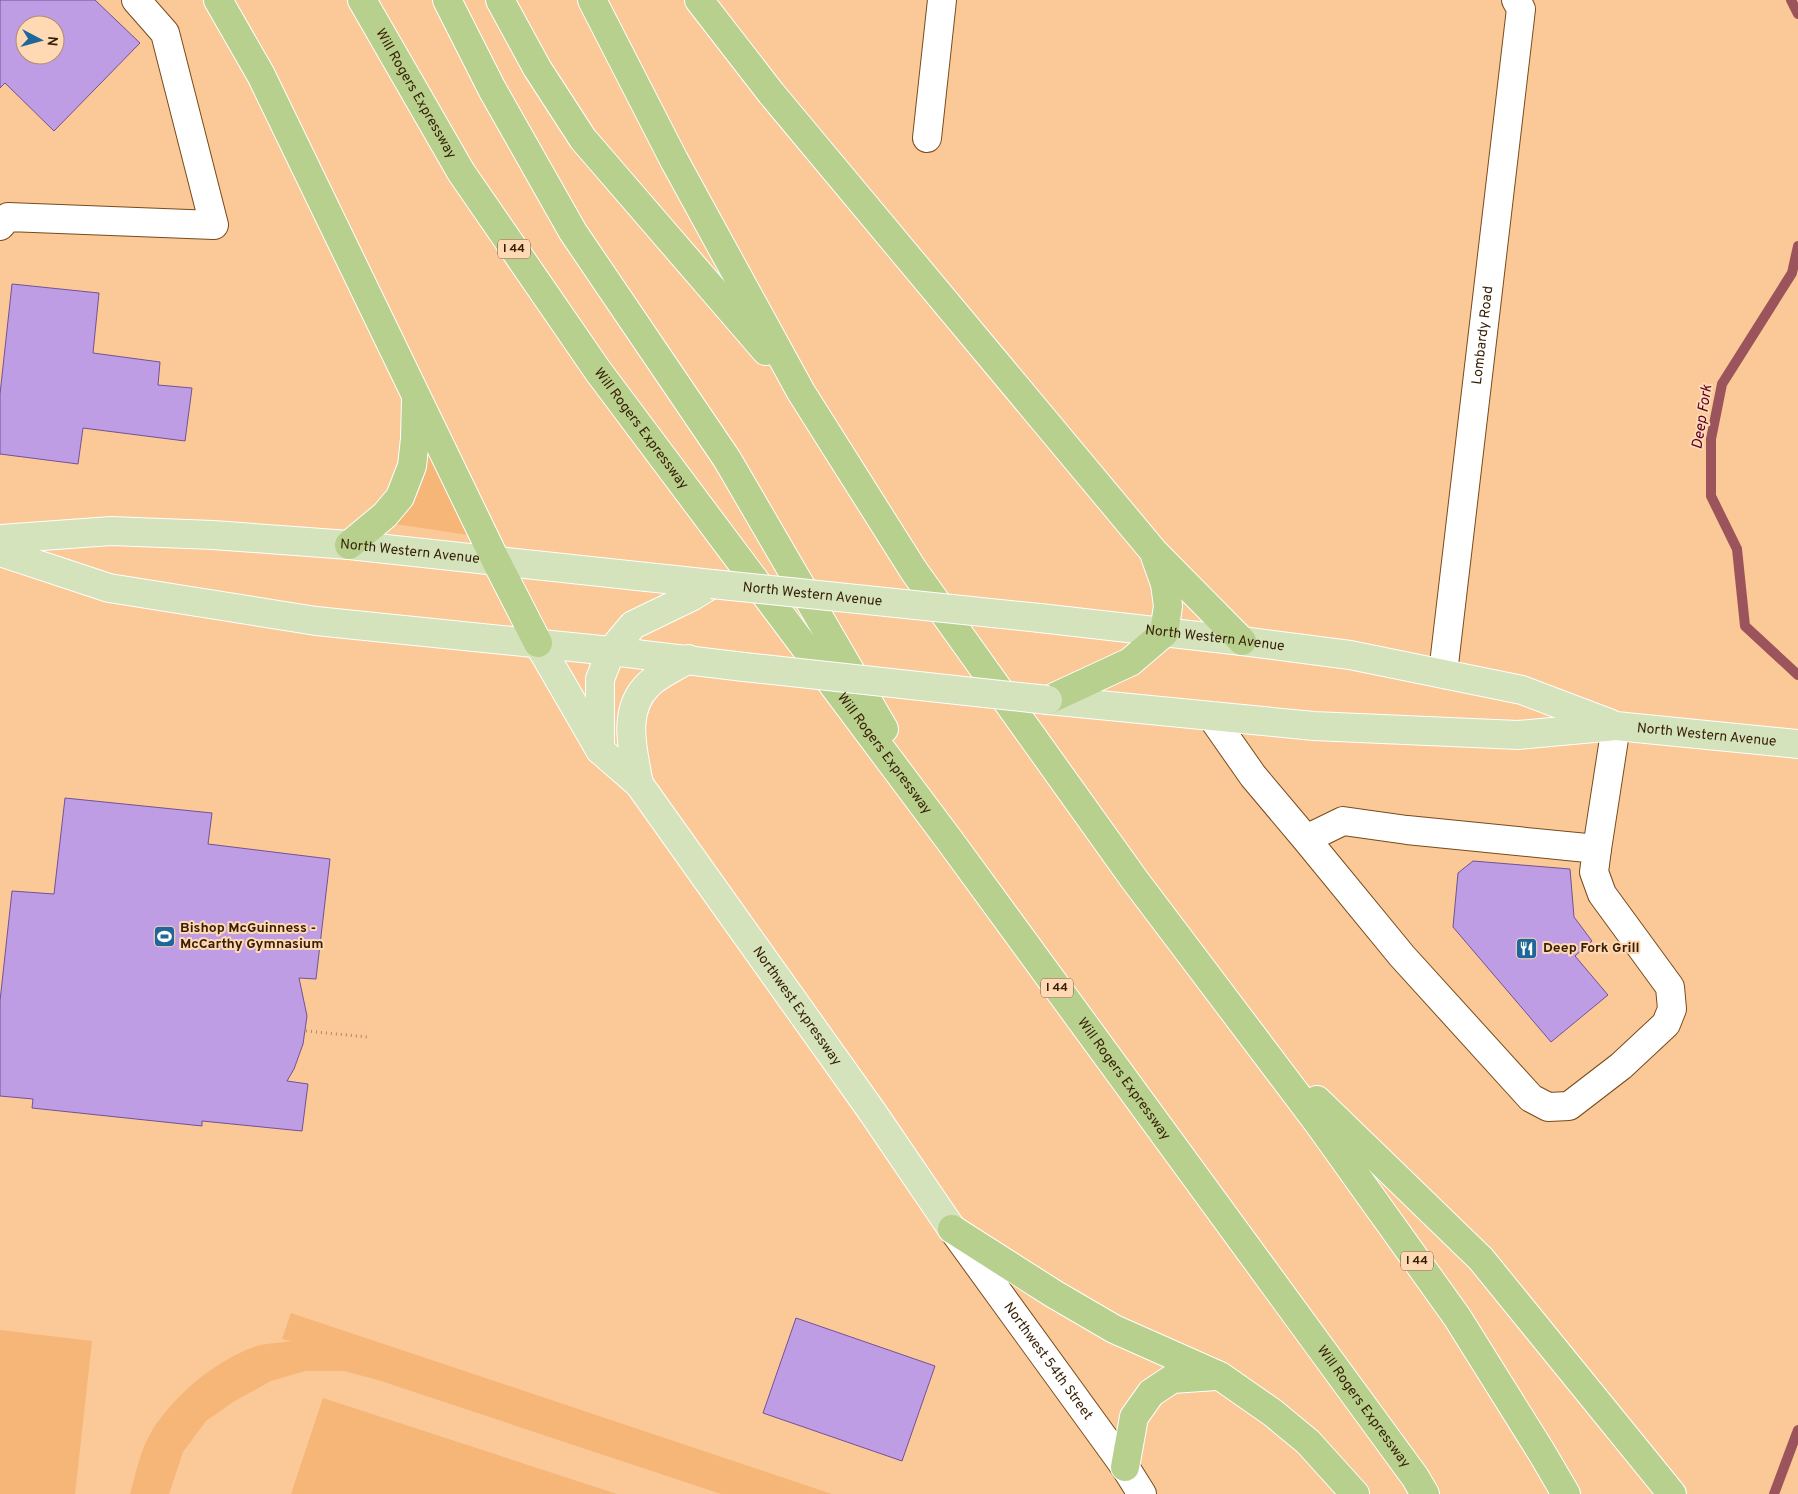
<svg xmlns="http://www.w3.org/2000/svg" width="1798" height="1494" font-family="Overpass,sans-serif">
<rect width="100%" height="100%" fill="#fbc897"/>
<g fill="#f5b678">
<path d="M423,436l46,99 -74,-11 22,-30 9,-23z"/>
<path d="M291,1313l541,181h-111l-343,-114 -34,-9h-39l-34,10 -38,21 -27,19 -23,31 -14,42h-39c6,-22 11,-46 23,-65 24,-36 63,-69 104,-83 10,-3 23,-3 34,-5l-9,-2z"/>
<path d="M0,1330l92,11 -17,153h-75z"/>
<path d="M323,1398l294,96h-326z"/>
</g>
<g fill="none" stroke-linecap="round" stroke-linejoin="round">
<g stroke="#9b545c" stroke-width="10">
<path d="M1791,0l7,14"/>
<path d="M1798,246l-6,27 -70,111 -11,55v57l26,53 8,77 53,49"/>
<path d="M1774,1494l24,-64"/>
</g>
</g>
<g fill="#be9de5" stroke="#725294" fill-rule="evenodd">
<path d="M0,0h95l45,43 -86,88 -49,-48 -5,5zM25,25h30v30h-30z"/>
<path d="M12,284l87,9 -6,60 67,9 -2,23 34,3 -7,53 -102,-13 -5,36 -78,-10v-60z"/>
<path d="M65,798l147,15 -4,31 122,15 -14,120 -17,-1 8,38 -4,28 -9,25 -7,12 21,3 -6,47 -100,-10v5l-170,-18 1,-9 -33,-3v-95l12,-110 42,3z"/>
<path d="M1473,861l97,8 4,48 18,24 -17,15 33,39 -57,47 -98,-115 5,-54z"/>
<path d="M796,1318l139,48 -33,95 -139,-48z"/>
</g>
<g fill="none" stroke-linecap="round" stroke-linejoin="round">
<defs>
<g id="minor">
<path d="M927,138l15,-138"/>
<path d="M0,226l8,-9 206,8 -49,-192 -29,-33"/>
<path id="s1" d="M1443,673l78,-664 -5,-9"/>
<path d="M1211,716l42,60 53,63 96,117 129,142 17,9 21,-1 52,-40 45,-42 6,-15 -2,-22 -68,-93 -8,-22 3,-23 -190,-19 -64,-9 -37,18"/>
<path d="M1597,849l19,-123"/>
<path id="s2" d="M953,1230l172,237 17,27"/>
</g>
<g id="major">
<path id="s3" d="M0,539l111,-8 102,4 136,10 363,39"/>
<path d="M0,552l109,36 207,33 295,30 133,16"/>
<path id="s4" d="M1040,618l202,23 108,14 172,35 87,33"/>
<path id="s5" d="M538,643l62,107 39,34 232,326 81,119"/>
<path id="s6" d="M1048,700l266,26 204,9 98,-9 182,18"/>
<path d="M600,750v-71l11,-28 22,-26 58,-28 21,-13"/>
<path d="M639,784c-6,-33 -18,-74 10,-100 10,-10 27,-17 39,-25"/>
</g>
<g id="highway">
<path d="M218,0l43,75 235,486 42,82"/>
<path id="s7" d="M362,0l99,172 137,199 352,470 465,636 10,17"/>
<path d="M447,0l45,89 81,143 154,227 157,270"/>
<path d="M500,0l37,68 46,71 183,212"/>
<path d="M592,0l82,160 127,232 113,179 220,308 185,245 138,193 85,136 24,41"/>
<path d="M699,0l72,93 383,459 88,89"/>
<path d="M349,545l36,-30 15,-18 12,-31 3,-27 1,-41"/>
<path d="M1048,700l82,-38 34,-29 4,-27 -3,-22 -10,-28"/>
<path d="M1317,1100l164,159 191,235"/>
<path d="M952,1229l102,65 60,35 106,47 53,37 35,29 47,52"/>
<path d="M1125,1467l9,-50 17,-24 21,-14 44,-3"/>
</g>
</defs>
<use href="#minor" stroke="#774b1b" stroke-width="30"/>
<use href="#major" stroke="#fff" stroke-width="30"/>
<use href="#highway" stroke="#fff" stroke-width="30"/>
<path stroke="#b0875f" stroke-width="3" stroke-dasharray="1 4" stroke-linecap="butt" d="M306,1031l62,6"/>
<use href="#minor" stroke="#fff" stroke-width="28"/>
<use href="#major" stroke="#d4e3bb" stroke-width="28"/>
<use href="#highway" stroke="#b8d08d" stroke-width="28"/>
<defs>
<g id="major-bridge">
<path id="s8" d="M712,584l328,34"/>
<path d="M744,667l304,33"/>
</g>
</defs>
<use href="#major-bridge" stroke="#fff" stroke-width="30" stroke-linecap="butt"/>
<use href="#major-bridge" stroke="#d4e3bb" stroke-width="28"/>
</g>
<defs>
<symbol id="stadium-square" viewBox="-11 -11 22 22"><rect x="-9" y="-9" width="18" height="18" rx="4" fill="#1f679b" stroke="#ffd8b4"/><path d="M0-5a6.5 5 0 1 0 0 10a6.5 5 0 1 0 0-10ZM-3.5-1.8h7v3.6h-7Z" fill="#fff"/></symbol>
<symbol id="restaurant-square" viewBox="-11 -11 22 22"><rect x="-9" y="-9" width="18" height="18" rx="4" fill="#1f679b" stroke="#ffd8b4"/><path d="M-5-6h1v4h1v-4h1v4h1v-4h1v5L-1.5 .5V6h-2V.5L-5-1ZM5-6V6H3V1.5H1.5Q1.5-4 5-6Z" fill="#fff"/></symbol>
</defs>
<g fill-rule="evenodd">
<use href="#stadium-square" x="152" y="924" width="25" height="25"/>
<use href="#restaurant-square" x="1514" y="936" width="25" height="25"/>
</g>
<g text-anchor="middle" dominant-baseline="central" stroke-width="4" stroke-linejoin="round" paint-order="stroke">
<g fill="#ffd8b4" stroke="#73563a" stroke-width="1">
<rect x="498" y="239.5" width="32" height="19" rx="4"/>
<rect x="1041" y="978.5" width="32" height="19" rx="4"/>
<rect x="1401" y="1251.5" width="32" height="19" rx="4"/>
</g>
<g font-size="12" font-weight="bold" fill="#371f05">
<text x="514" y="249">I 44</text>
<text x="1057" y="988">I 44</text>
<text x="1417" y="1261">I 44</text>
</g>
<g font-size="14" fill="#371f05" stroke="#ffd8b4">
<text stroke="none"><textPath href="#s7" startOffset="108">Will Rogers Expressway</textPath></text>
<text stroke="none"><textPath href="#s1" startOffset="340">Lombardy Road</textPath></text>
<text stroke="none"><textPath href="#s7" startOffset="512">Will Rogers Expressway</textPath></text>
<text stroke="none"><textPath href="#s3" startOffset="411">North Western Avenue</textPath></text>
<text stroke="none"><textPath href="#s8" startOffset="101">North Western Avenue</textPath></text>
<text stroke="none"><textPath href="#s4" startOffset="176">North Western Avenue</textPath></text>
<text stroke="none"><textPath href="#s6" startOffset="661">North Western Avenue</textPath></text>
<text stroke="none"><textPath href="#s7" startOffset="918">Will Rogers Expressway</textPath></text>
<text stroke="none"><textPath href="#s5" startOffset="448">Northwest Expressway</textPath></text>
<text stroke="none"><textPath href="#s7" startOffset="1322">Will Rogers Expressway</textPath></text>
<text stroke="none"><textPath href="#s2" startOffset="162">Northwest 54th Street</textPath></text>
<text stroke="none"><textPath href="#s7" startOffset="1728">Will Rogers Expressway</textPath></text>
</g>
<g font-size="14" font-weight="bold" fill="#371f05" stroke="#ffd8b4" text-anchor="start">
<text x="180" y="928">Bishop McGuinness -<tspan x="180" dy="16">McCarthy Gymnasium</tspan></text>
<text x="1543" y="948">Deep Fork Grill</text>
</g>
<g font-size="15" font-style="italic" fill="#590126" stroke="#ffd8b4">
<text transform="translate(1703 417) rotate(-81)">Deep Fork</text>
</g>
</g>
<g transform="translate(40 40) rotate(96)"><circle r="24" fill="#ffd8b4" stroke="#af8e6e"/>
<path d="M0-4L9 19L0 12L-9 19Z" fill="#1f679b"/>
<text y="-8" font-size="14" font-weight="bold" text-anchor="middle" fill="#371f05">N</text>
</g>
</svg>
